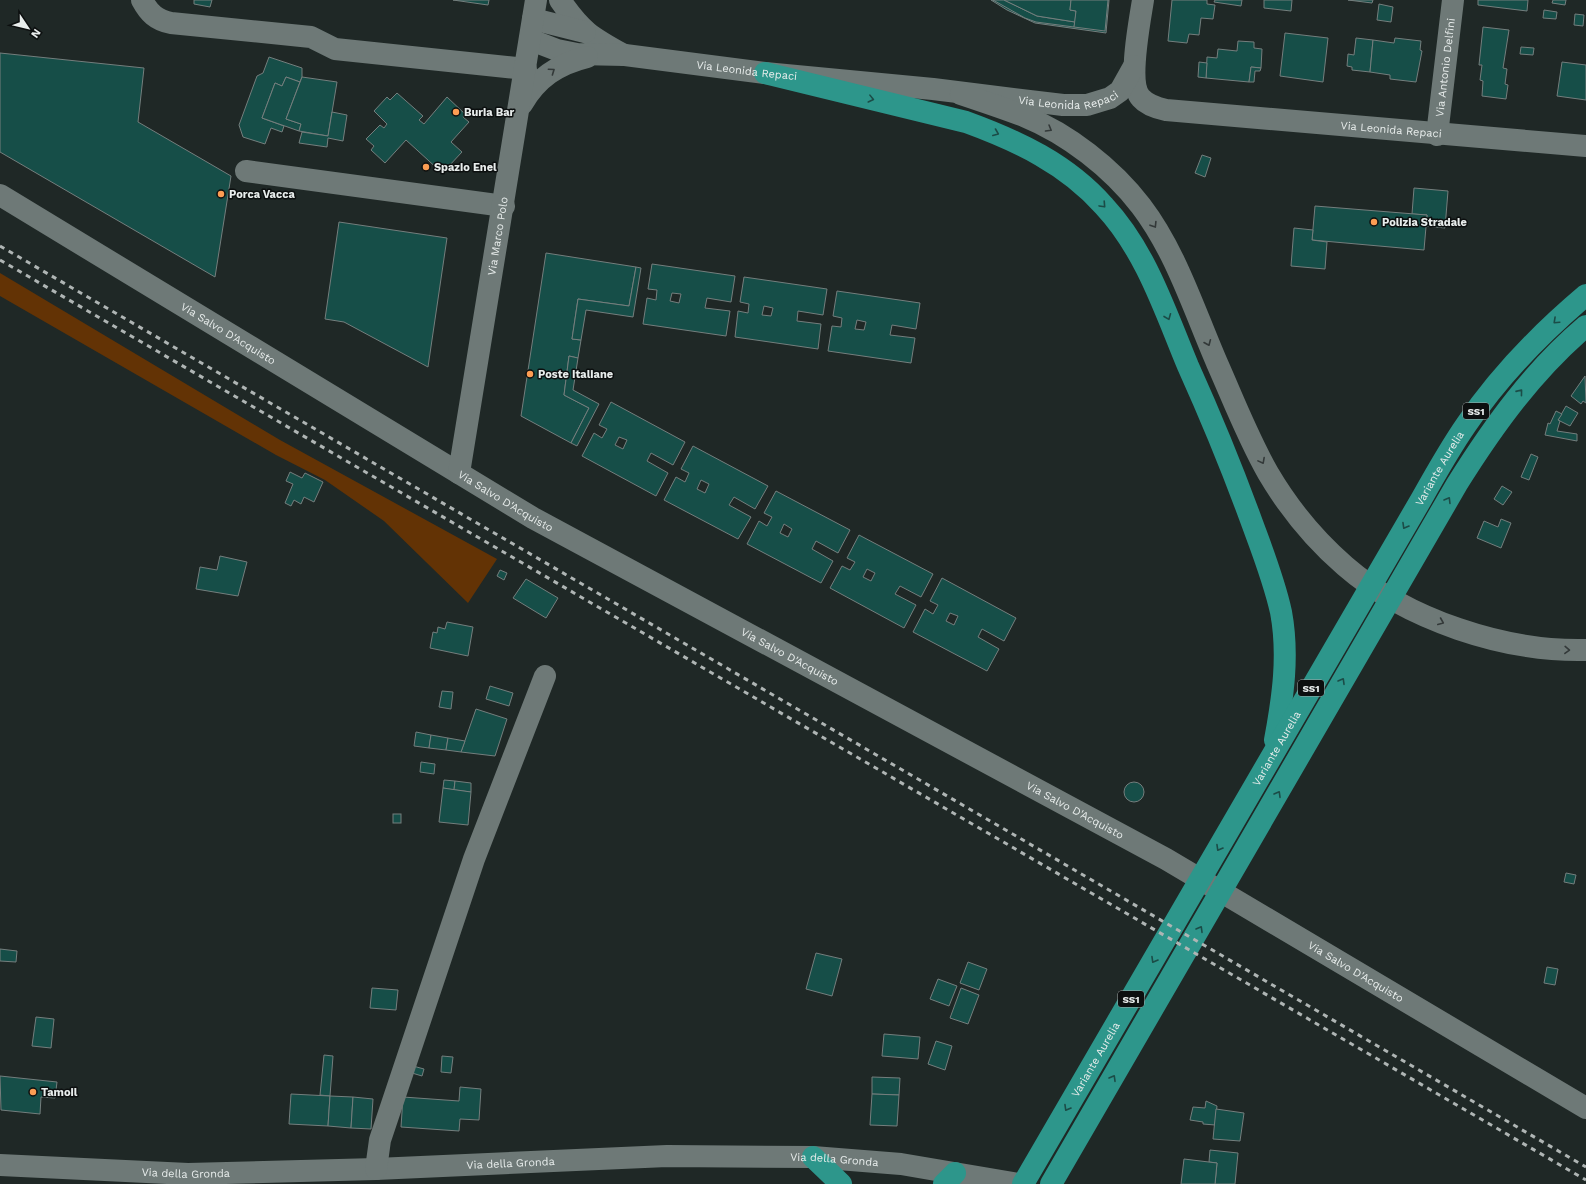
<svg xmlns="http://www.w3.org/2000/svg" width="1586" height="1184" font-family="'Work Sans',sans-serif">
<rect width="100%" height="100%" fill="#1f2826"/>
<path fill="#633305" d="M0,273l280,167 217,119 -29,44 -84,-82 -59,-41 -49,-25 -276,-159z"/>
<g fill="#164e48" stroke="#747e7d" fill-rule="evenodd">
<path d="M194,0h18l-2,7 -16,-3z"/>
<path d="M453,0h36l-1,5z"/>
<path d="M991,0h118l-3,33 -71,-10 -28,-13z"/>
<path d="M993,0h11l33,16 38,6 -1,5 -38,-5 -11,-4z"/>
<path d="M1004,0h67l-1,10 6,1 -1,11 -38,-6z"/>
<path d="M1071,0h37l-3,31 -31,-4 2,-16 -6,-1z"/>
<path d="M1172,0h35v4l8,1 -2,14 -12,-1 -2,17 -10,-1 -2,9 -19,-2z"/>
<path d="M1215,0h27l-1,6 -27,-4z"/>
<path d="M1264,0h28l-1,11 -27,-3z"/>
<path d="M1348,0h25l-1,3z"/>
<path d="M1478,0h50l-1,11 -49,-6z"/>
<path d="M1553,0h13l-1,5 -13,-2z"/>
<path d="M1379,4l14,3 -2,15 -14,-2z"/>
<path d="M1544,10l13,2 -1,7 -13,-1z"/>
<path d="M1575,14l9,1 -1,11 -9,-1z"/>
<path d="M1483,27l26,3 -6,38 4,1 -2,15 3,1 -2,14 -24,-3 1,-15 -3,-1 2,-15h-3z"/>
<path d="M1285,33l43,5 -5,44 -43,-6z"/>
<path d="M1356,38l17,2 -3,32 -18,-2v-3l-5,-1 1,-12 6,1z"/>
<path d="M1395,38l26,3 -1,9 2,1 -6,31 -26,-3v-4l-20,-3 3,-32 21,3z"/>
<path d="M1238,41l16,1v6l8,1 -1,19 -10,-1 -2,15 -43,-4 1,-21 10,1 1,-9 19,2z"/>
<path d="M1521,47l13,1 -1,7 -13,-1z"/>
<path d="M0,53l144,15 -6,54 93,54 -16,101 -215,-125z"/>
<path d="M269,57l33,11v9l-2,5 -14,-5 -4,9 -7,-3 -13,35 22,8 -2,6 -11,-4 -6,16 -22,-7 -4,-12 18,-49 6,-3z"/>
<path d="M1199,62l8,1 -1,15 -8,-1z"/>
<path d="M1562,62l24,3v35l-29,-4z"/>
<path d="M1251,67l10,1 -1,3h-5l-1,11h-5z"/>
<path d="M286,77l14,5 -14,37 15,5 -2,7 -37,-13 13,-35 7,3z"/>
<path d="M302,77l35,5 -9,54 -29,-5 2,-7 -15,-5z"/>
<path d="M397,93l26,23 -4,4 5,4 23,-27 18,17 -2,3 6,5 -18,20 11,10 -14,15 -3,-2 -5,6 -34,-31 -21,23 -14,-13 3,-4 -8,-7 14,-14 4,3 3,-4 -13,-13 13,-14 3,3z"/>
<path d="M332,112l15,3 -4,26 -15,-3 -1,9 -28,-4 3,-11 26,4z"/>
<path d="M1202,155l9,3 -6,19 -10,-4z"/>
<path d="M1414,188l34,3 -3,37 -19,-2 1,-11 -15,-1z"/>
<path d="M1315,206l112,9 -3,35 -112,-10z"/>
<path d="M339,222l108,16 -19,129 -84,-45 -19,-3z"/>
<path d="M1294,228l19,2 -1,10 15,2 -2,27 -34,-3z"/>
<path d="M546,253l90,14 -7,39 -51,-7 -6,40 9,1 -3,18 -9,-2 -5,39 25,13 -18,35 -50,-27z"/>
<path d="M652,264l83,12 -4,26 -24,-4 -2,10 25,3 -4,25 -83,-12 4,-26 9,2 1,-10 -9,-1zM672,293l9,1 -2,9 -9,-2z"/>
<path d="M636,267l5,1 -8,49 -47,-7 -5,30 -9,-1 6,-40 51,7z"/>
<path d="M744,277l83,12 -4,26 -25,-4 -1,10 24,3 -3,25 -83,-12 3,-26 10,2 1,-9 -9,-2zM764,306l9,2 -2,8 -9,-1z"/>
<path d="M837,291l83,12 -4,26 -24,-4 -2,10 25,3 -4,25 -83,-12 4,-25 9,1 1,-9 -9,-2zM857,320l9,2 -2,8 -9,-1z"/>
<path d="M569,356l9,2 -5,32 26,14 -22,42 -6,-3 18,-35 -25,-13z"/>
<path d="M1585,376l1,27 -3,-2 -2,3 -10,-8z"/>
<path d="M611,402l74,40 -12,23 -22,-12 -4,8 21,12 -12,23 -74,-40 12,-23 8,5 5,-9 -8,-4zM619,437l8,3 -4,9 -8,-4z"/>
<path d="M1566,406l12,7 -8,13 -12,-6z"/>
<path d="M1556,411l6,3 -4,6 2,1 -3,10 20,3v7l-32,-6 3,-12 2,1z"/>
<path d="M693,446l75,40 -13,23 -21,-12 -5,8 22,12 -13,22 -74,-39 12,-23 9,5 4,-9 -8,-4zM701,480l8,4 -4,9 -8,-4z"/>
<path d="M1531,454l7,3 -9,23 -8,-3z"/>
<path d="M290,472l12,6 3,-5 18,9 -9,20 -10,-5 -3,7 -7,-4 -3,6 -6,-3 8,-19 -7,-3z"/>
<path d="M1502,486l10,6 -9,13 -9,-6z"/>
<path d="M776,491l74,39 -12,23 -22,-12 -4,8 21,12 -12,22 -74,-39 12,-23 8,5 5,-9 -8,-4zM784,524l8,5 -4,8 -8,-4z"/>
<path d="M1501,519l10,4 -10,25 -24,-10 7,-17 14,6z"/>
<path d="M859,535l74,39 -12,23 -21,-11 -5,8 21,11 -12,23 -74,-40 12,-22 8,4 5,-8 -8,-4zM867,569l8,4 -4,8 -8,-4z"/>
<path d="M220,556l27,6 -9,34 -42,-7 4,-22 17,3z"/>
<path d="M500,570l7,3 -3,7 -7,-4z"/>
<path d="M942,578l74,40 -12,23 -22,-12 -4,8 21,12 -12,22 -74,-39 12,-23 8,5 5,-9 -8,-4zM950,613l8,3 -4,9 -8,-4z"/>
<path d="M526,579l32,19 -12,20 -33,-20z"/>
<path d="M447,622l26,5 -5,29 -38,-8 3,-16 4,1 1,-6 7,2z"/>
<path d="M490,686l23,7 -4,13 -23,-7z"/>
<path d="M442,691l11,1 -2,17 -12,-2z"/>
<path d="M476,709l31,10 -12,37 -34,-4z"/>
<path d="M416,732l15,3 -2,13 -15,-2z"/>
<path d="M431,735l17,3 -2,12 -17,-2z"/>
<path d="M448,738l17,3 -4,11 -15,-2z"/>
<path d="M421,762l14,2 -1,10 -14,-2z"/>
<path d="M444,780l11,1 -1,9 -11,-2z"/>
<path d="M455,781l16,2v9l-17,-2z"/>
<circle cx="1134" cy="792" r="10"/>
<path d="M443,788l28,4 -3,33 -29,-3z"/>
<rect x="393" y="814" width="8" height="9"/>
<path d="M1566,873l10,2 -2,9 -10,-2z"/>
<path d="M0,949l17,2 -1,11 -16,-1z"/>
<path d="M816,953l26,6 -10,37 -26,-7z"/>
<path d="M968,962l19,7 -8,21 -19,-7z"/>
<path d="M1547,967l11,2 -3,16 -11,-2z"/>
<path d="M938,979l19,7 -8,20 -19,-7z"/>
<path d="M372,988l26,2 -2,20 -26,-2z"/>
<path d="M961,988l18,7 -11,29 -18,-6z"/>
<path d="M36,1017l18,2 -3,29 -19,-2z"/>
<path d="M884,1034l36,3 -2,22 -36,-3z"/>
<path d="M936,1041l16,5 -7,24 -17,-6z"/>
<path d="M324,1055l9,1 -3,40 -10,-1z"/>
<path d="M442,1056l11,1 -2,16 -10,-1z"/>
<path d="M413,1066l11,3 -2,7 -10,-3z"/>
<path d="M0,1076l57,6 -2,16 -14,-1 -1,17 -39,-4z"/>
<path d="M872,1077l28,1 -1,17 -27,-1z"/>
<path d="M460,1087l21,2 -2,31 -19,-1 -1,12 -58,-4 2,-30 56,4z"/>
<path d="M291,1094l39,2 -2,30 -39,-2z"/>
<path d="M872,1094l27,1 -2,31 -27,-1z"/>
<path d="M330,1096l23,1 -2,31 -23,-2z"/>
<path d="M353,1097l20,2 -2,30 -20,-1z"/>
<path d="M1206,1101l11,5 -2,19 -12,-1v-2l-13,-2 3,-13 12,1z"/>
<path d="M1216,1109l28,4 -4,28 -27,-2z"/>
<path d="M1210,1150l28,3 -3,31h-20l2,-21 -8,-1z"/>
<path d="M1184,1159l33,4 -2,21h-34z"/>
</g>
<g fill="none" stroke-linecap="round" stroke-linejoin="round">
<g stroke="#6e7977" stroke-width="22">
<path d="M142,0c7,13 14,20 29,23l140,14 24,12 191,20"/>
<path d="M560,0c21,31 31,37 64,55"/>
<path id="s1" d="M1143,0c-3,20 -16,84 -2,98 6,7 16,10 25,12l420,36"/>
<path d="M533,19l52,13"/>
<path id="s2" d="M531,40l26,10 20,4 48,1 140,18 168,16 130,16h24l23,-7 10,-7 14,-25"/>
<path d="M961,94c21,7 42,14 63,22 44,18 88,52 117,90 35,46 53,104 76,157 16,36 31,75 51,110 20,34 47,67 77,93 62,54 160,86 241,84"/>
<path d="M522,104c15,-26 36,-40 65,-47"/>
<path id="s3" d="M1437,135l16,-135"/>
<path d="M246,171l258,35"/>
<path id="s4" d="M0,195l533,323 633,341 420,249"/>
<path id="s5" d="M459,473l77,-473"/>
<path id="s6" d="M0,1165l188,9 188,-5 291,-13 146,1 88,7 117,20"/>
<path d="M376,1169l4,-29 94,-281 71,-183"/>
</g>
<g stroke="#2d968b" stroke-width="22">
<path d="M765,73l201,49c52,19 101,42 138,84 42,45 61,105 84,160 23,51 44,102 63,154 11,30 23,60 30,92 8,43 2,85 -6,128"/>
<path d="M813,1157l28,27"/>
<path d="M944,1184l11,-11"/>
<path id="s7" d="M1023,1184l399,-686c14,-25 28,-50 44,-73 33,-49 75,-92 120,-130"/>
<path d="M1051,1184l406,-700c37,-59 76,-113 129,-158"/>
</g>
<g stroke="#afb5b4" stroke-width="3" stroke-dasharray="5 5" stroke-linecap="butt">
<path d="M0,246l1586,921"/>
<path d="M0,260l1586,920"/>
</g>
</g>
<defs><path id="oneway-chevron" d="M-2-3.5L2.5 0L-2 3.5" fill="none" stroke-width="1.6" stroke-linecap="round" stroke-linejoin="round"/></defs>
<g stroke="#333939">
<use href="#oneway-chevron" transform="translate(552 71) rotate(-35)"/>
<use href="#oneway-chevron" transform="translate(1049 129) rotate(30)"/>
<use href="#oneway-chevron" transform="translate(1154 225) rotate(58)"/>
<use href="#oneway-chevron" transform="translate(1208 343) rotate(67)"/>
<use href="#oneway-chevron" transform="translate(1262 461) rotate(62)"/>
<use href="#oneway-chevron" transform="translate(1441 622) rotate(23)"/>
<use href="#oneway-chevron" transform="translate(1567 650) rotate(2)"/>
</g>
<g stroke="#1b4c47">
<use href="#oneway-chevron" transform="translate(871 99) rotate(14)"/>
<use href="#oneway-chevron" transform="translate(996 133) rotate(22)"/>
<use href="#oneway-chevron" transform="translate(1103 205) rotate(47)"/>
<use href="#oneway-chevron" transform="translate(1168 317) rotate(68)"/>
<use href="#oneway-chevron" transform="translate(1556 321) rotate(137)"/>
<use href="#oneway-chevron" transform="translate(1520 392) rotate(-51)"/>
<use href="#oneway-chevron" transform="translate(1448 500) rotate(-59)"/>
<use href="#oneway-chevron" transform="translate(1405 526) rotate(120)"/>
<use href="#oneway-chevron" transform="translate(1342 681) rotate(-60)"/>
<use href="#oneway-chevron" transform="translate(1278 794) rotate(-60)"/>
<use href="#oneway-chevron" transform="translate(1219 848) rotate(120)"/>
<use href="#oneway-chevron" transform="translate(1200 929) rotate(-60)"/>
<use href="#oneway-chevron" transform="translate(1154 960) rotate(120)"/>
<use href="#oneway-chevron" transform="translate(1113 1078) rotate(-60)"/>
<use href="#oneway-chevron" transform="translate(1067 1108) rotate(120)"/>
</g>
<g fill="#fc9d53" stroke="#0c0f0f" stroke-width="1.5">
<circle cx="456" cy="112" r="4"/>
<circle cx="426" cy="167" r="4"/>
<circle cx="221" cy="194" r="4"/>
<circle cx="1374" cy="222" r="4"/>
<circle cx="530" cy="374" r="4"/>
<circle cx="33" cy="1092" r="4"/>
</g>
<g text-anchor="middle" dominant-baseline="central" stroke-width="3" stroke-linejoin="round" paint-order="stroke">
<g fill="#0c0f0f" stroke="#a6aaaa" stroke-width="1">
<rect x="1463" y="403" width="26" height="16" rx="3"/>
<rect x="1298" y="680" width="26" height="16" rx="3"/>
<rect x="1118" y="991" width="26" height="16" rx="3"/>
</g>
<g font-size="10" font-weight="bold" fill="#e8edec">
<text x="1476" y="411">SS1</text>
<text x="1311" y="688">SS1</text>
<text x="1131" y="999">SS1</text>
</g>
<g font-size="11" fill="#e8edec" stroke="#0c0f0f">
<text stroke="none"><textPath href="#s3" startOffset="68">Via Antonio Delfini</textPath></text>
<text stroke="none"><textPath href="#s2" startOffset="219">Via Leonida Repaci</textPath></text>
<text stroke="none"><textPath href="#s2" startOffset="543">Via Leonida Repaci</textPath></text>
<text stroke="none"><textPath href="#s1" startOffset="354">Via Leonida Repaci</textPath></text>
<text stroke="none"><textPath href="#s5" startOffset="240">Via Marco Polo</textPath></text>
<text stroke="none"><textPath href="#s4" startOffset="267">Via Salvo D'Acquisto</textPath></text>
<text stroke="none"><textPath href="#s7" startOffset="828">Variante Aurelia</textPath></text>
<text stroke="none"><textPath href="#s4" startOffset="591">Via Salvo D'Acquisto</textPath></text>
<text stroke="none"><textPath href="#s4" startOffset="915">Via Salvo D'Acquisto</textPath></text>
<text stroke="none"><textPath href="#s7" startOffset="504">Variante Aurelia</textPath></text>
<text stroke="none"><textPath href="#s4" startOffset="1239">Via Salvo D'Acquisto</textPath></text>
<text stroke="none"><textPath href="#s4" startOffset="1563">Via Salvo D'Acquisto</textPath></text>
<text stroke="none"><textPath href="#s7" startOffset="144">Variante Aurelia</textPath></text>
<text stroke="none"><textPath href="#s6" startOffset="835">Via della Gronda</textPath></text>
<text stroke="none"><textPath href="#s6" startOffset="511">Via della Gronda</textPath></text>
<text stroke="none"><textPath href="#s6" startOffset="186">Via della Gronda</textPath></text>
</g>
<g font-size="11" font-weight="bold" fill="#e8edec" stroke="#0c0f0f" text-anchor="start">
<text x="464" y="112">Buria Bar</text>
<text x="434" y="167">Spazio Enel</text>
<text x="229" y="194">Porca Vacca</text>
<text x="1382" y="222">Polizia Stradale</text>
<text x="538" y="374">Poste Italiane</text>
<text x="41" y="1092">Tamoil</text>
</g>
</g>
<g transform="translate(28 28) rotate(125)" stroke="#0c0f0f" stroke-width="3" paint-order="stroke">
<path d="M0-3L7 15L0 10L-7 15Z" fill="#e8edec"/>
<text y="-6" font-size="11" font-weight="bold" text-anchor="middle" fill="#e8edec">N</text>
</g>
</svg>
